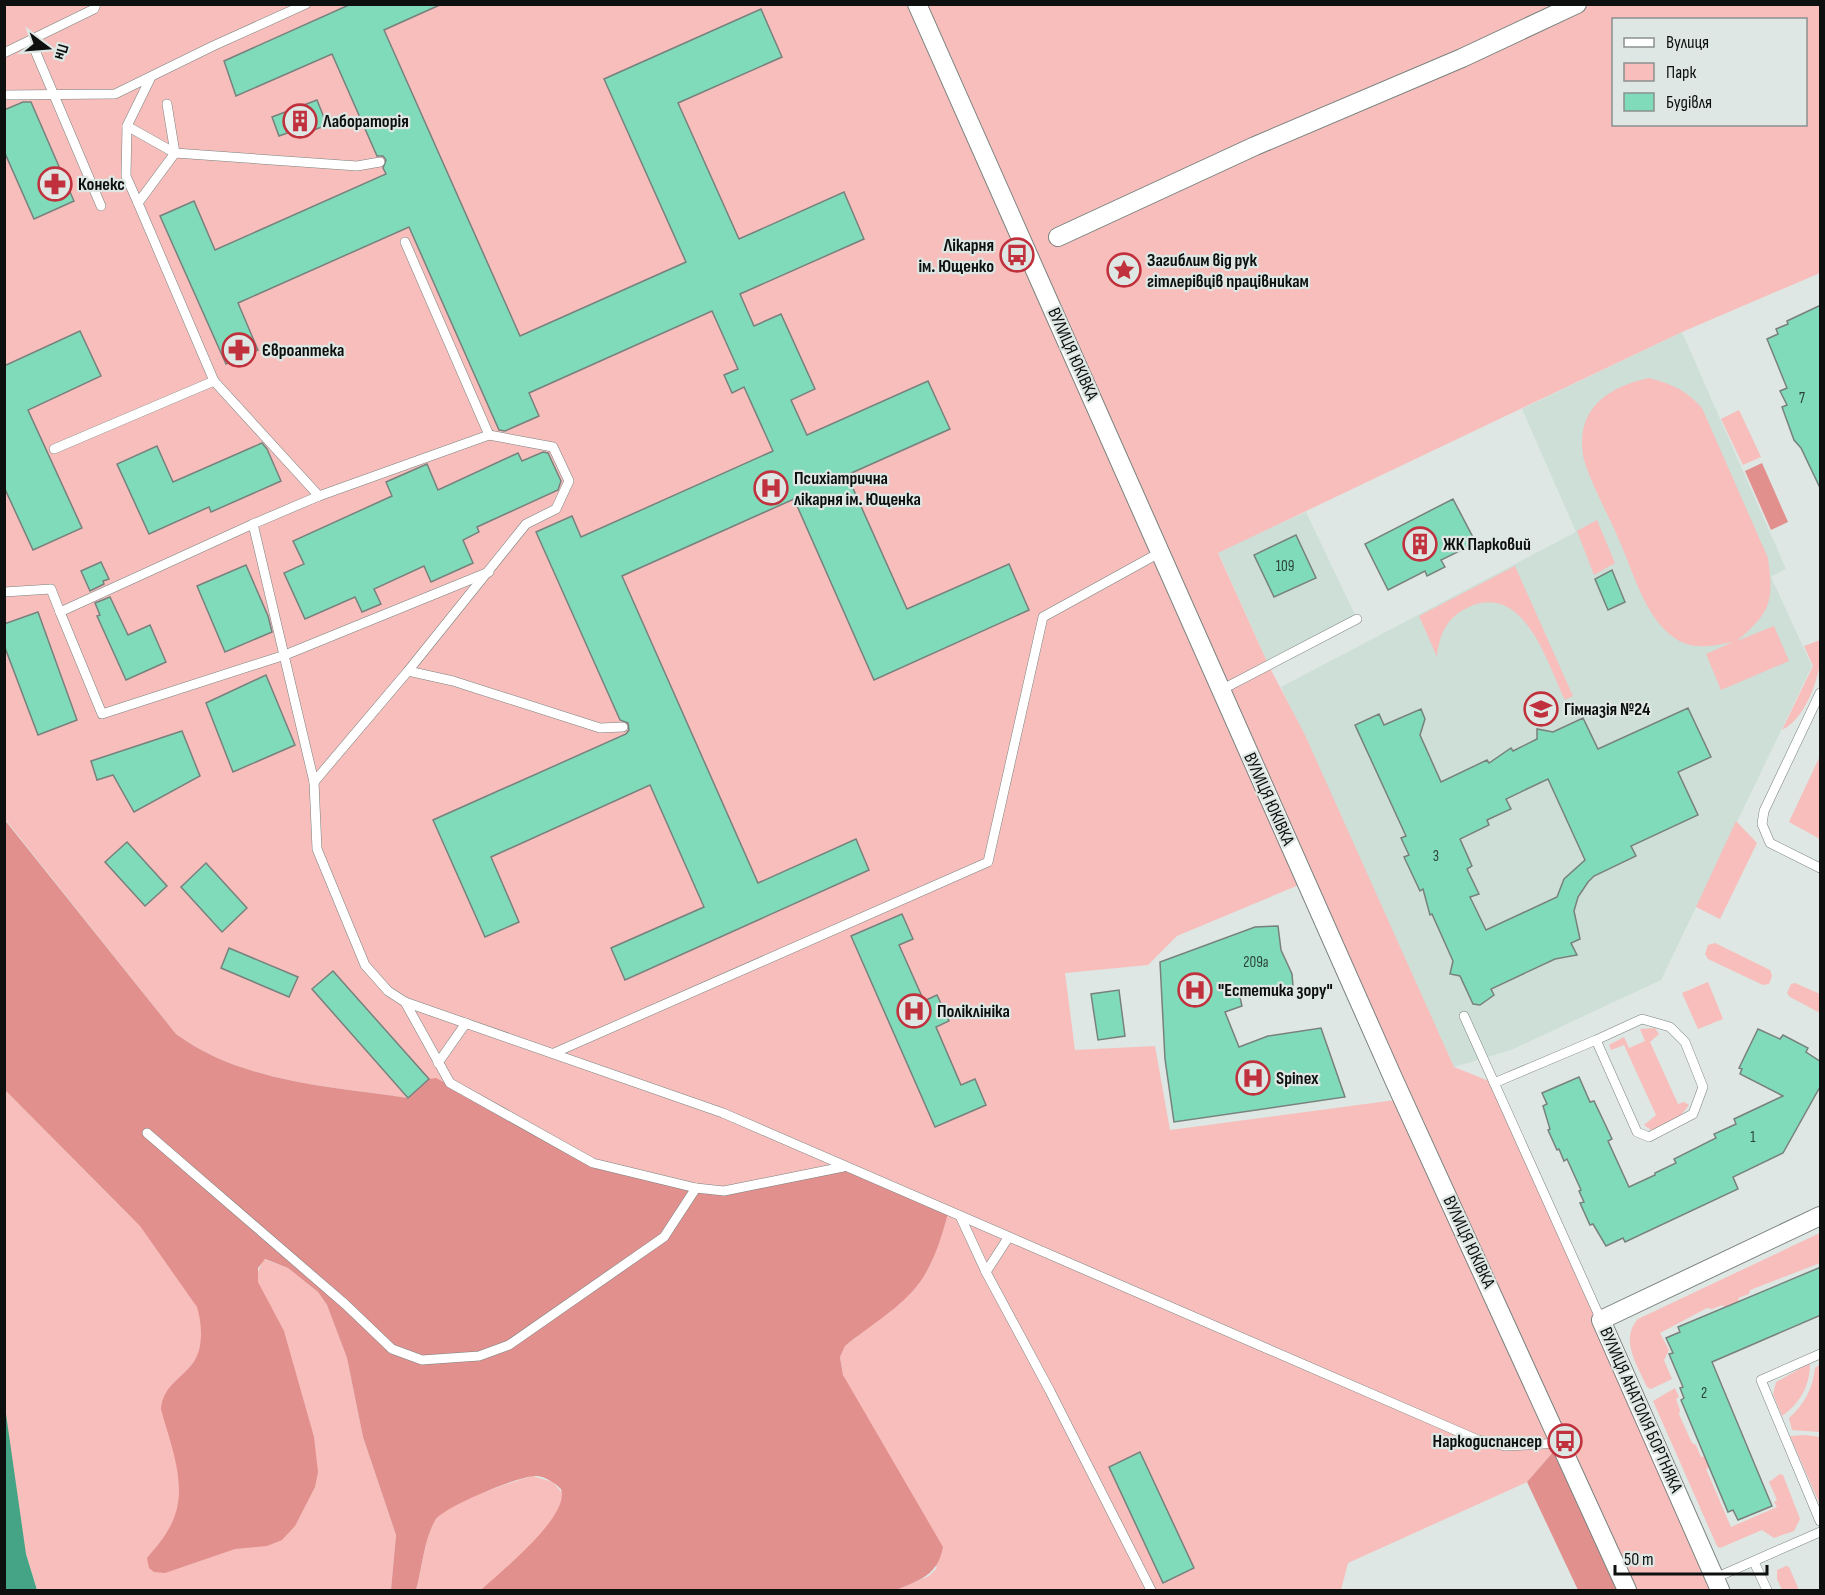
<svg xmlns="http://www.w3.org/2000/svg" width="1825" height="1595" font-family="'Sofia Sans Condensed',sans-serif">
<rect width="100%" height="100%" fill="#dee7e3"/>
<g fill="#cddfd7">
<path d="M1682,332l104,237 -15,8 41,89 -151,314 -150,70 -57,17 -173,-380 295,-155 -54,-123z"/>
<path d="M1306,512l51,107 -88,47 -51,-114z"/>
</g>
<g fill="#f7bebc" fill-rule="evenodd">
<path d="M5,5h1815v268l-138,59 -464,221 51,113 36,69 149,332 40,16 226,507h-93l-66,-147 -34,39 -179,81 -7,27h-445l33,-14 8,-8 -94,-193 -3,-18 5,-11 59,-47 16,-18 -196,-90 -118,-24 -177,-88 -21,19c-77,-11 -167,-16 -232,-64l-171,-215zM1614,20h192v104h-192zM1306,882l97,217 -233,31 -15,-84 -80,4 -10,-77 83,-8 29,-29z"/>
<path d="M1649,378c23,6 37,12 53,30l66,150c6,44 3,54 -31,83l37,-15 15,35 -68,29 -15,-36 27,-12c-26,5 -46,10 -68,-12 -23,-23 -33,-61 -46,-90 -8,-20 -33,-66 -36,-85 -7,-47 25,-68 66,-77z"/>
<path d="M1739,410l22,47 -18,8 -22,-46z"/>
<path d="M1597,520l18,43 -21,12 -17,-44z"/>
<path d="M1515,566l58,130 -8,4c-18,-37 -41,-120 -98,-92 -21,10 -28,28 -30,49l-18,-41z"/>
<path d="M1820,640c5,26 -12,78 -38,90l31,-64 -9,-20z"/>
<path d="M1820,756v83l-31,-17z"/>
<path d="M1736,821l21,22 -37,76 -24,-12z"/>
<path d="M1715,943l55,27 2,6 -3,8 -6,1 -55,-26 -3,-5 3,-9z"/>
<path d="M1708,982l15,37 -25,10 -16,-36z"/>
<path d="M1795,983l25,11v19l-30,-16 -3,-4 4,-9z"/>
<path d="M1655,1028l4,6 -9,8 28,62 6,-2 5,3 -11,14 -27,11 -7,-5 12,-10 -32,-70 -13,5 -2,-5 15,-8 5,11 16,-7 -5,-12z"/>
<path d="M5,1090l126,127 126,58 6,-16 25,9 30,24 9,13 20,53 16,79 33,98 -5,55h-354l-11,-36 -21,-36z"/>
<path d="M1820,1233v30l-70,27 -1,4 -11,4 2,5 -15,6 -2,-4 -11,4 -5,-1 -47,25 9,17 -5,10 8,19 -21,10 -4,-2c-9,-21 -28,-47 -9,-68z"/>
<path d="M1810,1363c0,23 -10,40 -28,53l-9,-22 3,-12z"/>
<path d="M1820,1364v68l-28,-2 -3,-12c15,-13 24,-30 26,-50z"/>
<path d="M1675,1388l4,9 -3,2 4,11 -1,4 13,29 4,2 5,12 5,-1 5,11 -5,2 25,58 46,-20 -3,-5 3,-2 -8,-18 11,-8 3,1 17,44 -6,12 -20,7 -12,-8 -42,18 -3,-2 -64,-145z"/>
<path d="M1806,1435l14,2v68l-30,-69z"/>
<path d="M532,1476l21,6 10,12c-7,40 -54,71 -82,96h-65c6,-21 8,-52 20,-71 12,-18 75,-36 96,-43z"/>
<path d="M1786,1566l3,1 10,23h-17l-5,-11v-9z"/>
</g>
<g fill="#e2908e">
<path d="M1762,463l26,59 -17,8 -26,-59z"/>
<path d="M4,819l172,215c65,48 155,53 232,64l21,-19 7,-1 144,79 131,34 132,-24 105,46c-6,23 -14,49 -28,69 -19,26 -51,44 -75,64l-5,11 3,18 100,172c-5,28 -23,33 -47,43h-415c18,-17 90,-74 80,-101 -6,-6 -15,-12 -24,-13 -15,-2 -93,31 -101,43 -12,19 -14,50 -20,71h-25l5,-55 -33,-98 -16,-79 -20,-53 -9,-13 -30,-24 -23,-9 -7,9v14l26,49 30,106 4,35 -3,15 -20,39 -13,14 -15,6 -32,3 -70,24 -11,-1 -5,-4 -2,-10c11,-13 23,-27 28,-43 12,-33 -6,-75 -14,-106 2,-23 19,-29 32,-46 11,-15 9,-40 4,-56l-57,-81 -135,-136z"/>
<path d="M1561,1443l66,147h-49l-51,-108z"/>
</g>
<path fill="#46a486" d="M4,1400l22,154 11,36h-32z"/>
<g fill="#7fdbba" stroke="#78817d" stroke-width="1.5" fill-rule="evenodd">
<path d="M351,4h91l-58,26 136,306 166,-74 -82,-183 157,-70 21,48 -104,46 61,136 105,-47 20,47 -124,55 14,32 27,-12 34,75 -24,11 16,35 121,-54 22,48 -103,46 60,134 102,-45 20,46 -155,70 -80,-181 -172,77 136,307 98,-44 13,31 -244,110 -14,-32 93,-41 -54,-122 -159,72 28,65 -34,15 -52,-117 193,-86 3,-4 -1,-7 -8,-3 -84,-188 36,-16 9,21 192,-86 -29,-64 -12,6 -8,-18 14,-6 -26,-58 -183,82 10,23 -34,15 -6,-1 -90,-203 -171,76 20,47 -32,14 -66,-148 34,-15 21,49 171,-76 -3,-6 3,-8 -3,-4h-6l-45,-102 -96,42 -12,-35z"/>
<path d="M317,100l10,25 -21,8 -2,-6 -25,9 -7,-19z"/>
<path d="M23,102h8l43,99 -40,18 -30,-68v-41z"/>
<path d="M1821,305v185l-20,-42 -7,-8 -12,-33 5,-2 -7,-14 7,-3 -20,-49 11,-5 -2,-5 12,-5 -1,-3z"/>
<path d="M80,331l21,45 -73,34 54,118 -49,22 -29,-63v-121z"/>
<path d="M262,443l5,6 14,32 -70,31 -2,-5 -60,27 -32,-70 40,-18 16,36z"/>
<path d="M543,452l5,1 13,28 -3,9 -81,37 2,5 -16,8 10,23 -42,19 -7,-16 -50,23 7,15 -19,8 -7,-15 -50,22 -21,-46 20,-9 -11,-23 99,-45 -6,-14 41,-18 11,26 80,-37 4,8z"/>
<path d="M1453,499l23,44 -35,17 4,7 -18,9 -2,-5 -37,19 -23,-46z"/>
<path d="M1296,535l20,43 -42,19 -20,-42z"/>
<path d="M101,562l8,17 -6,2 1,3 -14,7 -9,-20z"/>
<path d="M246,565l22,51 4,16 -47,20 -28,-66z"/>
<path d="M1612,570l13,32 -17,8 -13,-31z"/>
<path d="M110,597l18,38 22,-10 16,37 -40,18 -29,-64 3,-1 -5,-12z"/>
<path d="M38,612l39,108 -39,15 -34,-90v-21z"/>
<path d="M266,675l29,70 -62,27 -27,-69z"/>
<path d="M1688,708l23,49 -33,15 20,43 -67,31 5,10 -42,20 -6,6 -10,15 -4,14 6,28 -9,4 6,12 -22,4 -64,30 3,6 -14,10 -7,-1 -13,-28 -10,-2 3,-13 -21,-47 -2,1 -7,-26 -3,2 -16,-34 5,-2 -8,-17 5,-2 -51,-111 24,-11 5,11 37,-16 4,10 -5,16 21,47 46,-22 2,3 22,-15 2,3 24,-12v-10l16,3 30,-14 15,31zM1548,779l37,81 -21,19 -7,18 -71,33 -16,-33 9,-3 -12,-25 5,-3 -12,-27 29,-14 -2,-5 24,-11 -5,-10z"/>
<path d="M182,731l18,45 -66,36 -21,-37 -16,5 -6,-19z"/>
<path d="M127,842l40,44 -22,20 -40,-44z"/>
<path d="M206,863l41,45 -25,24 -41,-45z"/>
<path d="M902,914l11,25 -14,6 25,56 13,-6 12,26 -13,6 25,58 14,-6 11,26 -51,22 -84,-191z"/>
<path d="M1278,926l3,24 11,24 1,12 -54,7 3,13 -17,6 14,35 29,-11 53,-8 24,69 -171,25 -9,-63 -5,-97 95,-35z"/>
<path d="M229,948l69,29 -9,20 -68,-29z"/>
<path d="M333,971l96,108 -21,19 -96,-109z"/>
<path d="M1119,990l6,46 -27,4 -7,-46z"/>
<path d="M1758,1029l22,10 3,-4 25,13 -2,4 15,10v23l-38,68 -50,24 5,12 -113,53 -2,-4 -17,8 -13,-22 -3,1 -10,-22 4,-1 -5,-11 2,-1 -14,-31 -3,2 -5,-12 -2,1 -9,-20 2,-1 -7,-23 4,-2 -5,-11 37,-16 11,25 4,-1 11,23 7,15 -4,2 21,46 26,-12v-2l21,-10 -2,-4 42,-21 -2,-4 22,-10 -2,-5 49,-23 -43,-22 2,-5 -3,-1z"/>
<path d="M1821,1267v48l-109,47 60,144 -34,14 -5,-10 -5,2 -47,-112 3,-2 -4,-10 3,-1 -14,-33 4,-1 -7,-15 14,-6 -2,-5z"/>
<path d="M1140,1452l54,116 -31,15 -54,-116z"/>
</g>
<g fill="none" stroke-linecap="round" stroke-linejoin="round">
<defs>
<g id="lane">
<path d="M31,41l70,165"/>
<path d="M4,53l90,-44 2,-5"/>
<path d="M4,95l111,-1 98,-48 93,-42"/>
<path d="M167,104l8,49 182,13 23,-4"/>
<path d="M127,126l48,27 -37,50 76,178 105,115"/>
<path d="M138,203l-12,-27 1,-50 23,-47"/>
<path d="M405,242l84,193 -170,61 -66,28 61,258 3,67 48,116 23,26 17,11 318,111 755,327 28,6 55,-3"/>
<path d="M54,449l160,-68"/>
<path d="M253,524l-193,88 42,102 183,-59 204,-83"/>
<path d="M4,592l47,-3 9,23"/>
<path d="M408,671l45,10 147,47 23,-1"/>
<path d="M1221,690l136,-71"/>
<path d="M1820,693l-56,118 -2,13 8,19 50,25"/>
<path d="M314,782l94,-111 118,-147 30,-15 13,-28 -16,-34 -64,-12"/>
<path d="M405,1002l45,81 143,80 103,25 28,3 119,-24"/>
<path d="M1464,1016l137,304"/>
<path d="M554,1053l434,-191 55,-245 116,-64"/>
<path d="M438,1063l28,-40"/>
<path d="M1494,1083l102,-43 41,92 12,5 44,-23 10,-27 -18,-45 -15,-15 -28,-8 -46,21"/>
<path d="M147,1133l198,171 47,45 30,11 57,-4 30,-11 155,-108 32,-49"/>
<path d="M961,1218l25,54 64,119 101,199"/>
<path d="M986,1272l22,-34"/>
<path d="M1820,1354l-59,26 59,141"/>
<path d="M1754,1562l13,28"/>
<path d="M1715,1578l105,-46"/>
</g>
<g id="street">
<path d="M917,4l477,1076 233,510"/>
<path d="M1058,237l197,-91 207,-88 115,-54"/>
<path d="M1720,1590l-119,-270 219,-104"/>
</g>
</defs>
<use href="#lane" stroke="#79827e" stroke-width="10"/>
<use href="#street" stroke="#79827e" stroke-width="20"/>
<use href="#lane" stroke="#fff" stroke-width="9"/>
<use href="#street" stroke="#fff" stroke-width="18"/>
</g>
<defs>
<symbol id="building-ring" viewBox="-11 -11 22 22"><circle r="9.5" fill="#dee7e3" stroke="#c1303d" stroke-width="1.5"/><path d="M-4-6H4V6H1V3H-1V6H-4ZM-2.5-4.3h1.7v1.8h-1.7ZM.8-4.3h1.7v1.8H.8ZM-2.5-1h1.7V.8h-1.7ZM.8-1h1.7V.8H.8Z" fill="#c1303d"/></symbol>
<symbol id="pharmacy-ring" viewBox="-11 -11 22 22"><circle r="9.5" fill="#dee7e3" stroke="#c1303d" stroke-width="1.5"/><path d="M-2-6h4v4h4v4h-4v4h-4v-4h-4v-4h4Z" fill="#c1303d"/></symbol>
<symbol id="bus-ring" viewBox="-11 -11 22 22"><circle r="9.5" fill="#dee7e3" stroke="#c1303d" stroke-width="1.5"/><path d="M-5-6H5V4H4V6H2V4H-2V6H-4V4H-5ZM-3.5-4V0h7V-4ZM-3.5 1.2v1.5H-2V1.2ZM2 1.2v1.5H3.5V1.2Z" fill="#c1303d"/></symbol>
<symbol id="sight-ring" viewBox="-11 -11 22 22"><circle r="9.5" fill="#dee7e3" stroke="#c1303d" stroke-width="1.5"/><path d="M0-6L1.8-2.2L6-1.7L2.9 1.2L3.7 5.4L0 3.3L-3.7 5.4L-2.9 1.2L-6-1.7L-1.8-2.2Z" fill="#c1303d"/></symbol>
<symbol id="hospital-ring" viewBox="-11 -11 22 22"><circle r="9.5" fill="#dee7e3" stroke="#c1303d" stroke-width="1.5"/><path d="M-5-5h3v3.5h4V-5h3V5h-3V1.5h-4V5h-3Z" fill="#c1303d"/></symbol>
<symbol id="school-ring" viewBox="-11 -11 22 22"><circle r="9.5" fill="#dee7e3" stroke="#c1303d" stroke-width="1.5"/><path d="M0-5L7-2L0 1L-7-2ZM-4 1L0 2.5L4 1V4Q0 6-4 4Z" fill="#c1303d"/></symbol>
</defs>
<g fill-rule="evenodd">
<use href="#building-ring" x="281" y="102" width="38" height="38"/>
<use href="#pharmacy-ring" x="36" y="165" width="38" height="38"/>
<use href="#bus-ring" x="998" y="236" width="38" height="38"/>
<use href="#sight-ring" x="1105" y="251" width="38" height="38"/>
<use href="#pharmacy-ring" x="220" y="331" width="38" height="38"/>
<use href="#hospital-ring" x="752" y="469" width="38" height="38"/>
<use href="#building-ring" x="1401" y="525" width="38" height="38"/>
<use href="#school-ring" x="1522" y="690" width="38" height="38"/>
<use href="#hospital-ring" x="1176" y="971" width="38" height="38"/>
<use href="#hospital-ring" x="895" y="992" width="38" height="38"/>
<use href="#hospital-ring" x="1234" y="1059" width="38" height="38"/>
<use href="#bus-ring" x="1546" y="1422" width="38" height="38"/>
</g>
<g text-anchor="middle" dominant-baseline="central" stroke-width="4.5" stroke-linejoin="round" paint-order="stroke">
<g font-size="15" fill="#2a433a">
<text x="1802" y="398">7</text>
<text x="1285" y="566">109</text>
<text x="1436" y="856">3</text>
<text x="1256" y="962">209а</text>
<text x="1753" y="1137">1</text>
<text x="1704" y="1393">2</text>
</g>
<g font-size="18" font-weight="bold" fill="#0d100f" stroke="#dee7e3" text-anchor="start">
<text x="323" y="121">Лабораторія</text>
<text x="78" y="184">Конекс</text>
<text x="994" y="245" text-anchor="end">Лікарня<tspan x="994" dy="21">ім. Ющенко</tspan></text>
<text x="1147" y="260">Загиблим від рук<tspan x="1147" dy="21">гітлерівців працівникам</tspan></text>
<text x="262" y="350">Євроаптека</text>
<text x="794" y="478">Психіатрична<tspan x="794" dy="21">лікарня ім. Ющенка</tspan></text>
<text x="1443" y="544">ЖК Парковий</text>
<text x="1564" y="709">Гімназія №24</text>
<text x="1218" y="990">"Естетика зору"</text>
<text x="937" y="1011">Поліклініка</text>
<text x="1276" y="1078">Spinex</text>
<text x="1542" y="1441" text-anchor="end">Наркодиспансер</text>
</g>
<g font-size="18" fill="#0d100f" stroke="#dee7e3">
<text transform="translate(1073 354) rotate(66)">ВУЛИЦЯ ЮКІВКА</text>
<text transform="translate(1269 799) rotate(66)">ВУЛИЦЯ ЮКІВКА</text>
<text transform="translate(1469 1242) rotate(65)">ВУЛИЦЯ ЮКІВКА</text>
<text transform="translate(1641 1410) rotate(66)">ВУЛИЦЯ АНАТОЛІЯ БОРТНЯКА</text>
</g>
</g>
<rect width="1825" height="1595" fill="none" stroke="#0d100f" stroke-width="12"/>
<rect x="1612" y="18" width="195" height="108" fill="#dee7e3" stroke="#8a918e" stroke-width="1.5"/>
<rect x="1624" y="38" width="30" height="9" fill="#ffffff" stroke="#8a918e" stroke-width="1.5"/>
<text x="1666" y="48" font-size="18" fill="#0d100f">Вулиця</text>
<rect x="1624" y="63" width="30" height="18" fill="#f7bebc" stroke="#8a918e" stroke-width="1.5"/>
<text x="1666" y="78" font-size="18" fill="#0d100f">Парк</text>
<rect x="1624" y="93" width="30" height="18" fill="#7fdbba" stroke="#8a918e" stroke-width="1.5"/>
<text x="1666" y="108" font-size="18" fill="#0d100f">Будівля</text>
<g transform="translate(48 48) rotate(106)" stroke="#dee7e3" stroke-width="4.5" paint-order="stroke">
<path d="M0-4.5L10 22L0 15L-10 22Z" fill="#0d100f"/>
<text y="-9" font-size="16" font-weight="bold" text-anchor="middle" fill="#0d100f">Пн</text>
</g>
<path d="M1615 1565v9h152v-9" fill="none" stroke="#0d100f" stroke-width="3"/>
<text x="1624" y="1565" font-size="18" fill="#0d100f" stroke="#dee7e3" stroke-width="4.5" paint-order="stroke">50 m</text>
</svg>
